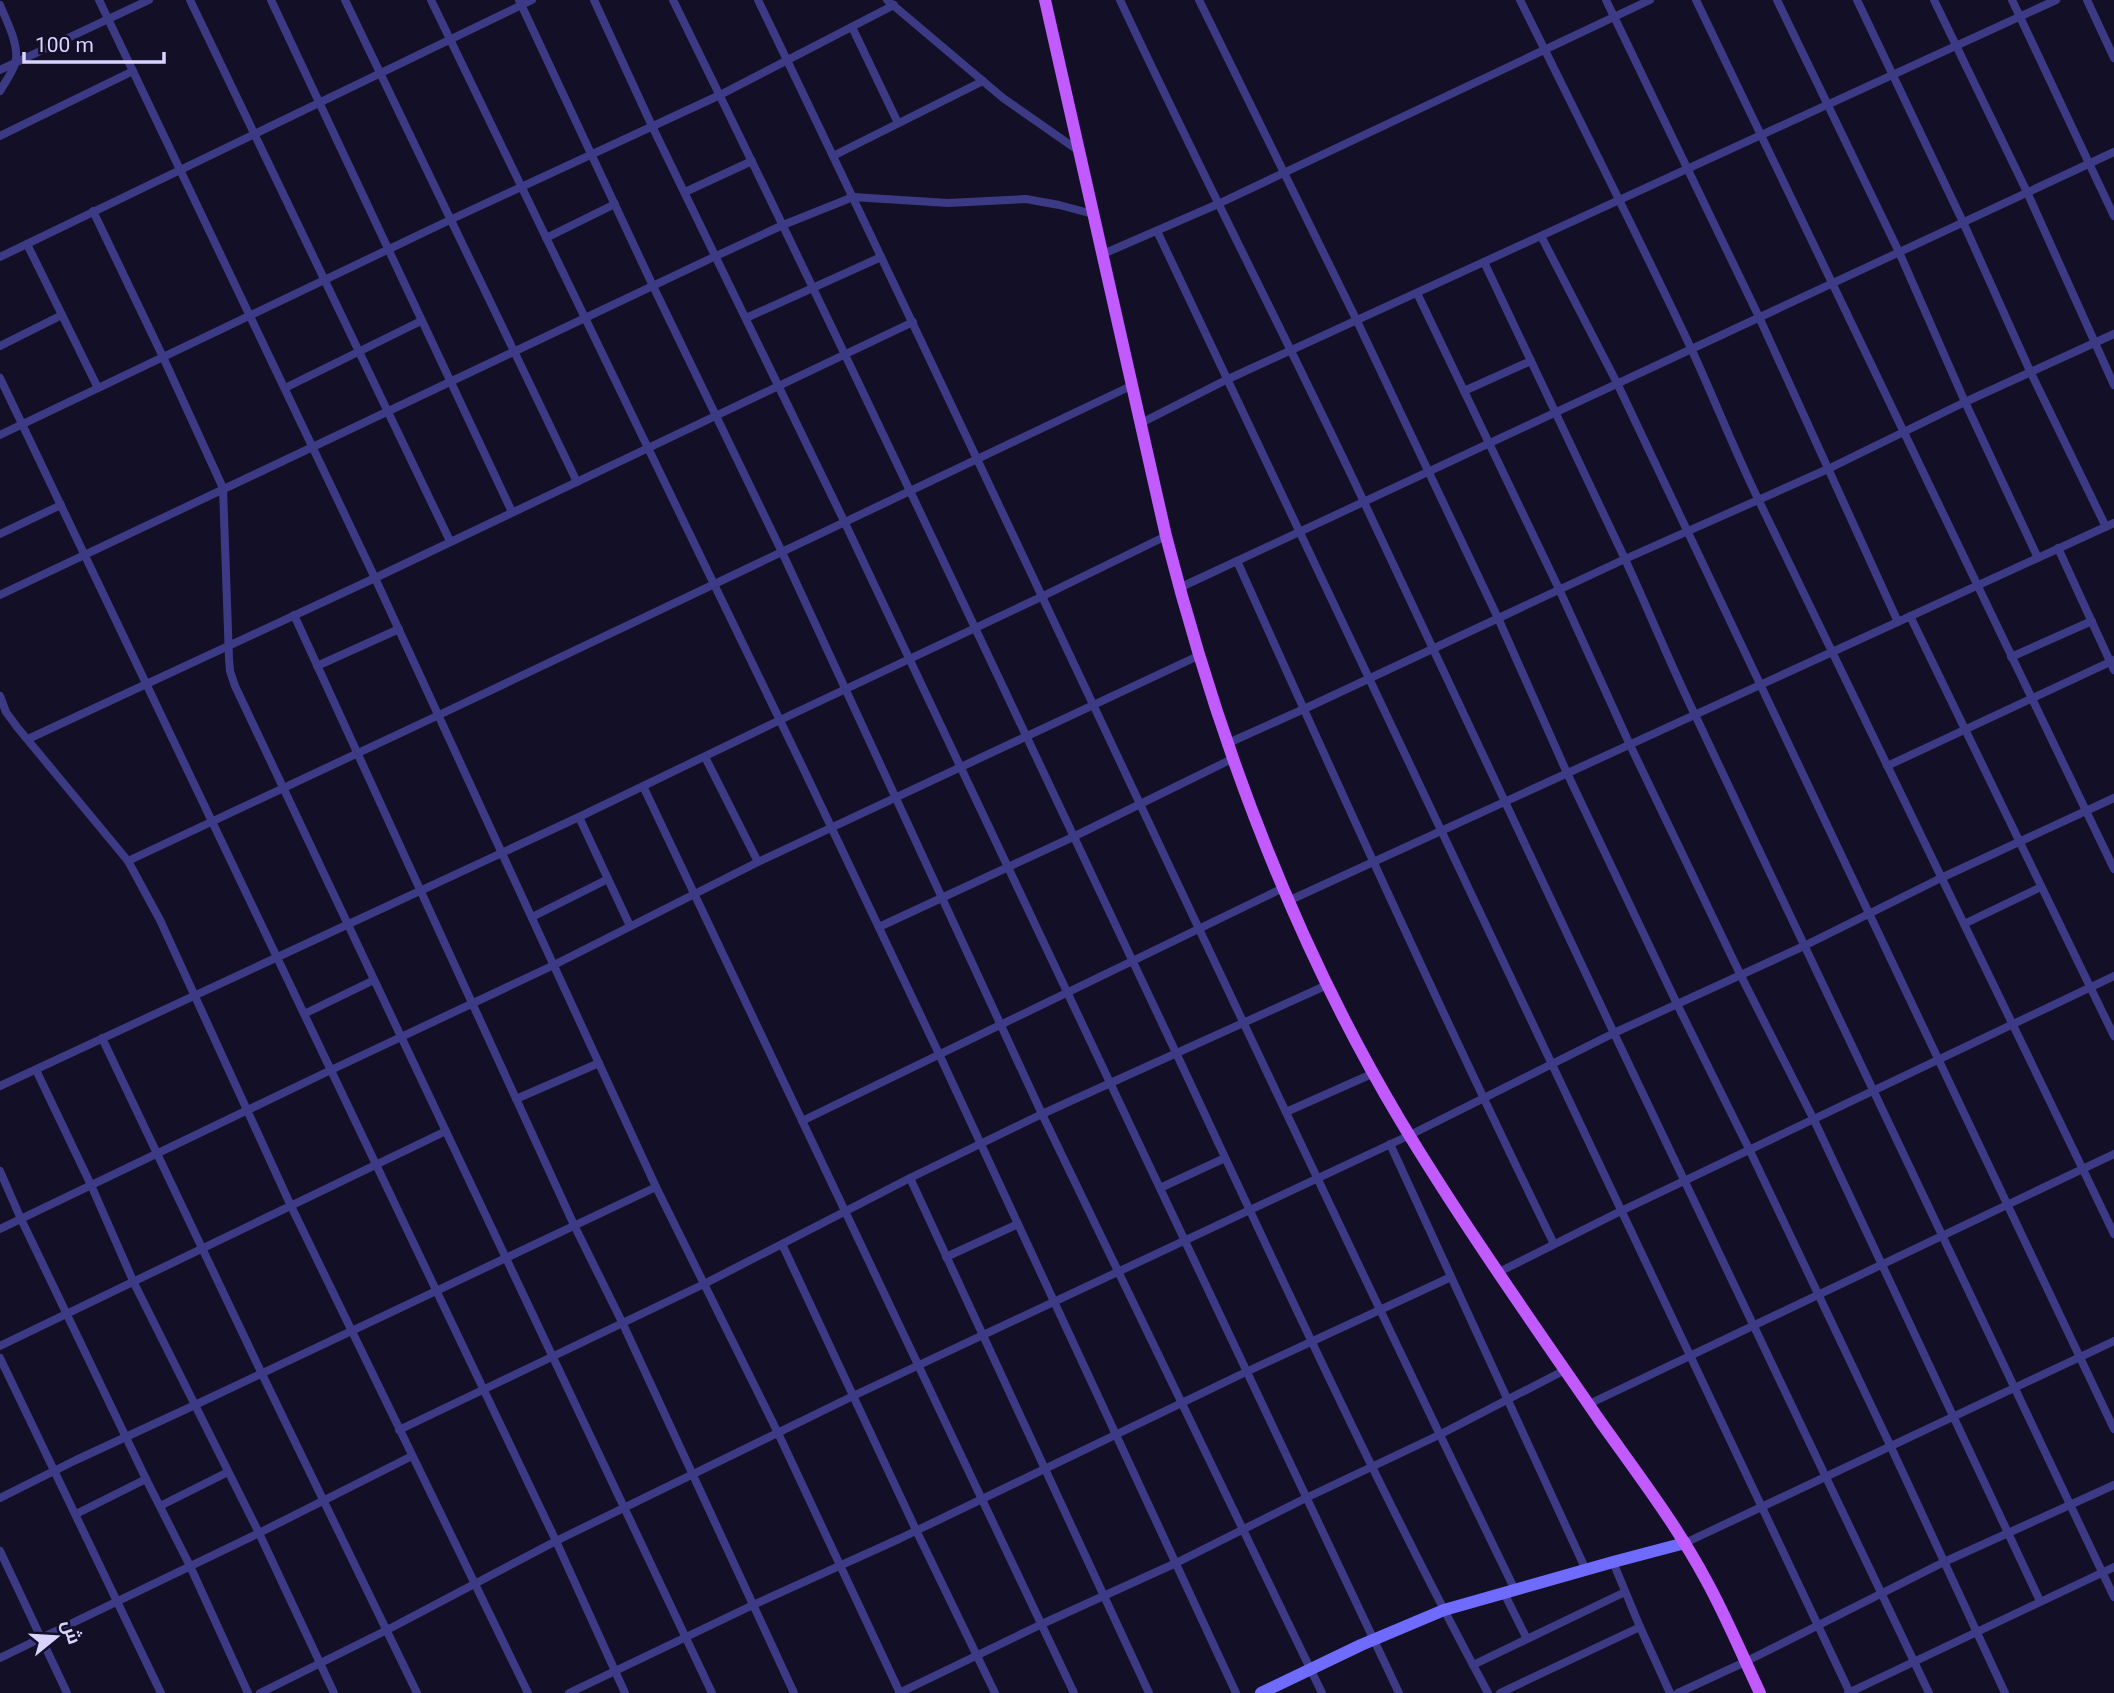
<svg xmlns="http://www.w3.org/2000/svg" width="2114" height="1693" font-family="Roboto,Cairo,sans-serif">
<rect width="100%" height="100%" fill="#130f26"/>
<g fill="none" stroke-linecap="round" stroke-linejoin="round">
<g stroke="#3d3a85" stroke-width="8">
<path d="M99,0l276,578 281,609 122,246 122,260"/>
<path d="M190,0l260,541"/>
<path d="M271,0l241,512"/>
<path d="M345,0l232,482"/>
<path d="M431,0l374,772 134,282 297,639"/>
<path d="M519,0l134,286 129,266 260,562 280,579"/>
<path d="M594,0l58,126 193,397 554,1170"/>
<path d="M673,0c172,350 338,704 505,1057 100,213 198,428 310,636"/>
<path d="M758,0c255,528 500,1062 757,1590"/>
<path d="M887,0l116,98 76,53"/>
<path d="M1120,0c76,162 158,321 235,483 87,181 171,364 257,546 105,222 212,442 317,664"/>
<path d="M1199,0l158,321 141,297 69,155 110,231 73,147 140,294 115,248"/>
<path d="M1520,0c57,115 115,230 170,346 24,52 45,106 70,157 118,244 237,487 354,731"/>
<path d="M1606,0l153,317 139,305"/>
<path d="M1696,0l418,869"/>
<path d="M1777,0l122,252 66,150 73,156"/>
<path d="M1857,0l106,222 67,149 76,156"/>
<path d="M1934,0l93,192 87,193"/>
<path d="M2012,0l102,216"/>
<path d="M2087,0l27,58"/>
<path d="M0,5c7,17 18,37 16,55 -2,11 -11,22 -16,31"/>
<path d="M852,27l46,96"/>
<path d="M0,70l149,-70"/>
<path d="M0,136l133,-65"/>
<path d="M833,156l150,-75"/>
<path d="M685,192l67,-31"/>
<path d="M93,211l70,146 60,131 6,171 1,12 5,15 477,1007"/>
<path d="M1157,231l693,1462"/>
<path d="M1541,236l76,147 497,1046"/>
<path d="M546,238l69,-34"/>
<path d="M27,244l71,144"/>
<path d="M1103,254l115,-50 432,-204"/>
<path d="M0,257l532,-257"/>
<path d="M1484,262c47,98 94,196 140,295 25,54 47,109 73,162 138,293 280,584 417,878"/>
<path d="M1417,293l142,296 71,156 111,231 73,144 226,481"/>
<path d="M746,318l135,-61"/>
<path d="M0,346l62,-31"/>
<path d="M0,378l556,1163 69,152"/>
<path d="M285,388l136,-67"/>
<path d="M1464,391l67,-30"/>
<path d="M1141,423l85,-43 830,-380"/>
<path d="M0,435l452,-216 268,-124 174,-90"/>
<path d="M0,534l61,-29"/>
<path d="M2058,548l56,122"/>
<path d="M1237,561c103,229 207,458 317,683"/>
<path d="M1179,588l935,-436"/>
<path d="M0,595l716,-339 67,-31 70,-28 95,6 78,-4 33,6 34,9"/>
<path d="M294,615l280,610 48,97 172,371"/>
<path d="M1910,616l204,420"/>
<path d="M2011,657l81,-36"/>
<path d="M317,666l82,-37"/>
<path d="M0,696l6,16 11,15 111,134 32,59 131,286 237,487"/>
<path d="M28,739l347,-161 538,-256"/>
<path d="M1226,744l78,-35 321,-150 203,-90 137,-67 149,-68"/>
<path d="M705,757l53,105"/>
<path d="M1887,766l227,-106"/>
<path d="M643,786l431,907"/>
<path d="M579,817l51,109"/>
<path d="M128,861l311,-146 694,-330"/>
<path d="M1288,901l826,-378"/>
<path d="M532,917l76,-38"/>
<path d="M1964,924l77,-37"/>
<path d="M879,927l194,-90 159,-78"/>
<path d="M304,1014l70,-34"/>
<path d="M102,1038l160,336 155,319"/>
<path d="M36,1070l55,115 43,98 125,250 75,160"/>
<path d="M0,1086l579,-269 201,-97 261,-123 125,-61"/>
<path d="M516,1099l83,-36"/>
<path d="M1286,1112l88,-39"/>
<path d="M802,1121l481,-233"/>
<path d="M1390,1144l196,426"/>
<path d="M0,1171l21,48 125,260 44,87 58,127"/>
<path d="M910,1178l239,515"/>
<path d="M1160,1188l65,-30"/>
<path d="M0,1229l331,-159 223,-105 204,-103 440,-206"/>
<path d="M782,1244l134,286 79,163"/>
<path d="M946,1257l72,-33"/>
<path d="M1499,1272l122,-61 493,-235"/>
<path d="M0,1346l446,-215"/>
<path d="M0,1358l161,335"/>
<path d="M1589,1404l525,-250"/>
<path d="M399,1430l305,-146 206,-106 132,-64 285,-129"/>
<path d="M0,1498l76,-38 119,-55 461,-218"/>
<path d="M160,1506l68,-34"/>
<path d="M76,1514l70,-35"/>
<path d="M1685,1543l429,-202"/>
<path d="M0,1551l67,142"/>
<path d="M1613,1562l27,65 30,66"/>
<path d="M1504,1593l23,46"/>
<path d="M0,1658l259,-125 153,-77"/>
<path d="M1473,1665l152,-73"/>
<path d="M260,1693l127,-63 169,-89 297,-145 557,-261 204,-102 190,-87 137,-68 173,-80"/>
<path d="M569,1693l184,-88 146,-66 347,-167 205,-95"/>
<path d="M899,1693l143,-69 134,-61 130,-65 133,-63 126,-65"/>
<path d="M1500,1693l140,-66"/>
<path d="M1678,1693l67,-31 199,-100 170,-77"/>
<path d="M1848,1693l266,-126"/>
</g>
<path stroke="#6f6bff" stroke-width="12" d="M1261,1693l100,-48 83,-35 169,-48 72,-19"/>
<path stroke="#c25bff" stroke-width="12" d="M1045,0l121,536c52,204 126,403 234,584 62,103 132,202 200,301 37,52 76,103 106,159 20,36 36,75 54,113"/>
</g>
<g transform="translate(56 1637) rotate(72)" stroke="#130f26" stroke-width="5" paint-order="stroke">
<path d="M0-5L12 26L0 18L-12 26Z" fill="#d9d4ff"/>
<text y="-10" font-size="19" font-weight="bold" text-anchor="middle" fill="#d9d4ff">ش</text>
</g>
<path d="M24 52v10h140v-10" fill="none" stroke="#d9d4ff" stroke-width="3.5"/>
<text x="35" y="52" font-size="21" fill="#d9d4ff" stroke="#130f26" stroke-width="5" paint-order="stroke">100 m</text>
</svg>
